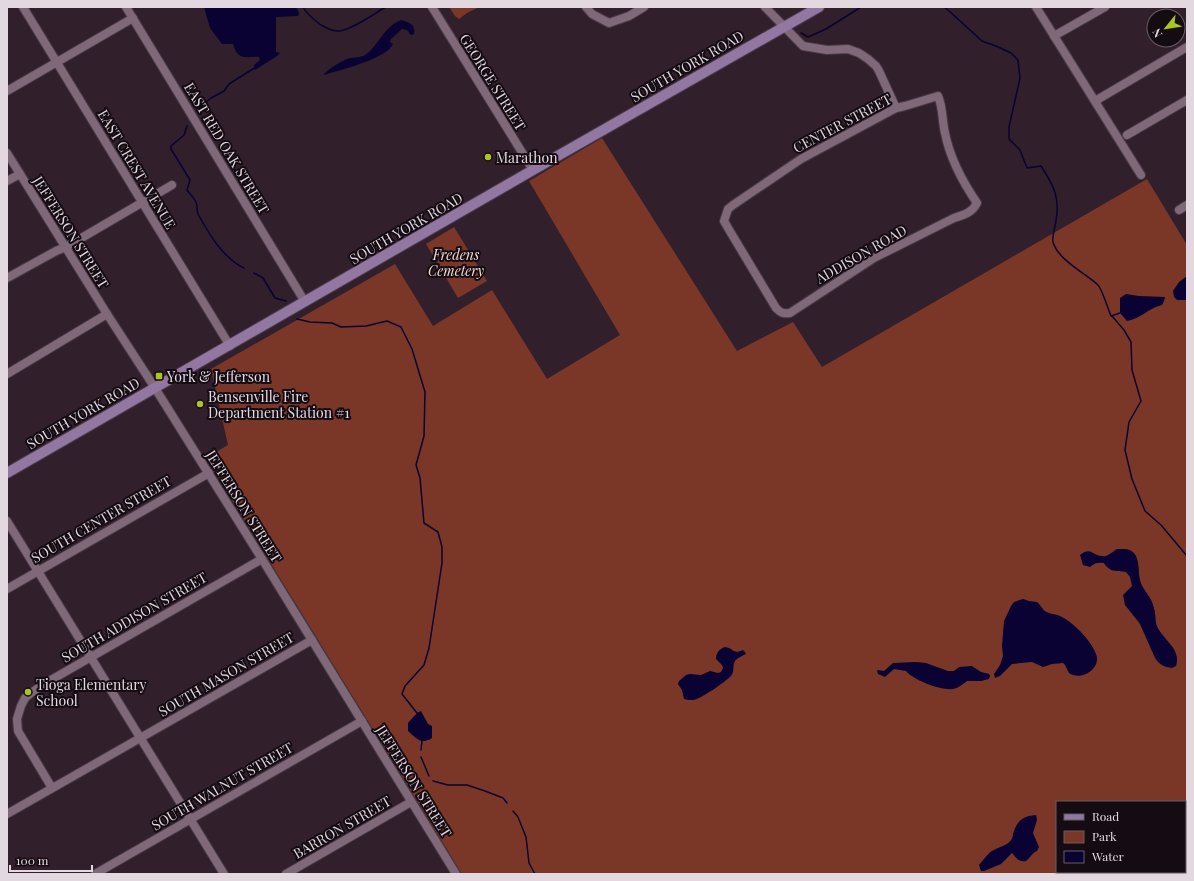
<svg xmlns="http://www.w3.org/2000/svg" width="1194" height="881" font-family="'Playfair Display',serif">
<rect width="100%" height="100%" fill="#311f2c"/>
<g fill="#7a3728">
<path d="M449,7h30l-12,6 -8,6 -4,-3z"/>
<path d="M602,138l135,213 56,-29 29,45 325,-188 40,66v595l-2,2v-40h-128v70h128v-21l2,3v20h-725l-256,-416 22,-13 -17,-76 184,-105 38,62 59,-36 55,89 73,-44 -91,-154z"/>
<path d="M454,227l33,54 -29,17 -32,-54z"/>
</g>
<g fill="#090232">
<path d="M204,7h92l3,6 -1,3 -22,1v35l4,1 -3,3 -22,14 -1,-5 6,-5 -1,-3c-8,-1 -15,3 -22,-4 -2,-2 -3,-6 -4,-9h-11l-12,-16z"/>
<path d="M401,20c7,2 15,4 13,14l-3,1 -4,-5 -5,-1 -11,10 -1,3 3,2c-5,14 -55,27 -70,31 6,-6 19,-15 27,-17 5,-1 10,0 15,-3 14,-9 18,-28 36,-35z"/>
<path d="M1187,276v24h-10l-3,-3 -1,-6 6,-9z"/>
<path d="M1126,294l13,2 26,1 -1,4 -2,4c-14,3 -21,14 -35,16l-7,-8v-15z"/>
<path d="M1117,549c6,0 13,-1 17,4 6,7 4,19 6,27 2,9 9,14 12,22 1,3 3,8 3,12 1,4 0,7 2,12 5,13 25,23 19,40l-4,2c-8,-1 -12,-3 -17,-10l-15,-34 -15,-19 -2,-10 9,-9 -2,-9 -4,-5c-10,-2 -16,1 -22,-9 -6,-1 -10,0 -14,4l-7,-2 -3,-10c11,-9 13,1 22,1 6,1 10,-4 15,-7z"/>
<path d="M1023,599l6,2 8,1c4,3 5,7 8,9 4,3 10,3 15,5 13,6 31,24 36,38 6,13 -14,28 -27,19l-4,-8 -2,-2 -11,1 -9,3 -11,-5 -20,2 -12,12 -5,2 -1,-4 6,-9 3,-9 -1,-10 2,-25 7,-15 3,-4z"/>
<path d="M725,647c9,1 8,8 18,3l2,2 1,2c-4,2 -9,4 -11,7 -3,5 0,10 -4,15 -6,6 -30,23 -38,24 -3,0 -6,0 -9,-1l-2,-9 -4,-6 1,-3 7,-6 4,-1 11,1 9,-4 8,2 3,-1 2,-4 -1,-3 -6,-6c0,-6 3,-10 9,-12z"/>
<path d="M916,662l10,1 22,8h6l5,-4 13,-1 9,6 8,2 1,2 -1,3 -8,2h-14c-4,3 -8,7 -14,8 -11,2 -40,-9 -47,-18l-12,-2 -9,8 -7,-3 -1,-4 7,1 9,-8z"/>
<path d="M421,711l7,13 4,2v12c-11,7 -15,1 -24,-7v-8l9,-10z"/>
<path d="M1036,815l1,5 -4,13 6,14 -2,4c-5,2 -6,6 -11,10 -7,1 -9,-2 -14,-8l-11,11 -17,7h-3l-2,-6c4,-4 8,-11 13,-14 6,-4 15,-5 19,-11 1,-1 2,-4 2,-6 4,-13 9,-18 23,-19z"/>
</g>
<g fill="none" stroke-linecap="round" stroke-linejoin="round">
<g stroke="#090232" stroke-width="1.5">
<path d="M303,7c4,7 11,13 18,18 5,3 11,6 17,6 12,0 37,-18 48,-24"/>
<path d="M944,7l4,3 34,31 14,5 15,7 7,7 2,18 -11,49v12l11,11 7,18 14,-2c13,20 19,31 15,55 -1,5 -4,17 -3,21 5,18 32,31 45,43 4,4 10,24 13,31l9,-3"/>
<path d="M801,33l7,4 18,-8 35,-22"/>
<path d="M198,109l13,-11 13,-7 5,-7 27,-17"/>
<path d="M187,126l-3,9 -13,11v3l19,31 -3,10c2,3 7,8 9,12 2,4 0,8 2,12 11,20 25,44 46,54"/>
<path d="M254,273l9,5 12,20 11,3"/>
<path d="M1112,316l12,14 7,12 1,28 9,31 -12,21 -4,28 7,29 13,32 16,14 26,31"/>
<path d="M297,319l13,3 22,1 9,4 25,-1 21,-5 14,6 11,22 13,43 -1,44 -8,29 4,13 4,45 14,9 4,15v16l-13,85 -5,17 -19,21 -3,8 15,19"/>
<path d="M421,750l1,-9"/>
<path d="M421,757l8,19"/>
<path d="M433,781l15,4h19l18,6 18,7 4,5"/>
<path d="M513,811l5,6 8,20 3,26 6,11"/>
</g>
<defs>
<g id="minor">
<path d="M23,7l207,339"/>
<path d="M126,7l179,295"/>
<path d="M432,7l101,163"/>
<path d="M586,7l6,7 17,9 20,-7 15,-9"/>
<path d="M765,7l38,39 24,4 21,-1 11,4 9,6 8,7 3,5 17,37"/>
<path d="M1036,7l105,168"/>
<path d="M1054,36l51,-29"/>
<path d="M7,91l126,-73"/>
<path d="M938,96c5,11 4,25 7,37 5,26 17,48 32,70 -5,10 -14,12 -23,15l-80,40 -84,55c-7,1 -9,0 -14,-5l-48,-80 -4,-7 4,-12 5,-4 68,-46 95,-51 9,-2z"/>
<path d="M1095,101l92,-54"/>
<path d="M1127,135l60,-35"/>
<path d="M7,153l100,161 48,74 107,171 194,315"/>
<path d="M7,181l13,-7"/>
<path d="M1179,210l8,-5"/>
<path d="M7,278l49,-27 10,-4 106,-62"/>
<path d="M7,374l100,-60"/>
<path d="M7,521l217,353"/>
<path d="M7,589l202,-116"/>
<path d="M52,788l-34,-57 -1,-12 4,-13 4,-8 6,-5 13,-9 218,-125"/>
<path d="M7,814l305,-174"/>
<path d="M95,874l267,-153"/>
<path d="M286,874l125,-72"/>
</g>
<path id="major" d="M7,473l526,-303 286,-163"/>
</defs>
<use href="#minor" stroke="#493a46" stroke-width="10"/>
<use href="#major" stroke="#493a46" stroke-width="12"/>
<use href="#minor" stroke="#7f6979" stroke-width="8"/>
<use href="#major" stroke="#9277a2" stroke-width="10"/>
</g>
<g fill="#a8c71c" stroke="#140c12" stroke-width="1.5">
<circle cx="488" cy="157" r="4"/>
<rect x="155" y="372" width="8" height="8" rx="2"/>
<circle cx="200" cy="404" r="4"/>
<circle cx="28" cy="692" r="4"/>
</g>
<g text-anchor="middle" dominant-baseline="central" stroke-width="4" stroke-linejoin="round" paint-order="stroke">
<g font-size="14" fill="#e3d7e0" stroke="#140c12">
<text transform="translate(687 66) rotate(-30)">SOUTH YORK ROAD</text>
<text transform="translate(493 82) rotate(58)">GEORGE STREET</text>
<text transform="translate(842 123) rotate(-28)">CENTER STREET</text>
<text transform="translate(227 148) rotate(59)">EAST RED OAK STREET</text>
<text transform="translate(137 169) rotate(59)">EAST CREST AVENUE</text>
<text transform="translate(406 228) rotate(-30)">SOUTH YORK ROAD</text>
<text transform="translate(71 232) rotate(58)">JEFFERSON STREET</text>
<text transform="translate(861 254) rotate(-30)">ADDISON ROAD</text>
<text transform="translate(83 413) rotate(-30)">SOUTH YORK ROAD</text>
<text transform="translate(244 506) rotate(58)">JEFFERSON STREET</text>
<text transform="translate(101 519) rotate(-30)">SOUTH CENTER STREET</text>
<text transform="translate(134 617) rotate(-30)">SOUTH ADDISON STREET</text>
<text transform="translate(226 674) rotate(-30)">SOUTH MASON STREET</text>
<text transform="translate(414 781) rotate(58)">JEFFERSON STREET</text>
<text transform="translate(222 786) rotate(-30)">SOUTH WALNUT STREET</text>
<text transform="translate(342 827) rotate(-30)">BARRON STREET</text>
</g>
<g font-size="14" fill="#e3d7e0" stroke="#140c12" text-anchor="start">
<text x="496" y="157">Marathon</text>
<text x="167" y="376">York &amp; Jefferson</text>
<text x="208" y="396">Bensenville Fire<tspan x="208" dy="16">Department Station #1</tspan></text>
<text x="36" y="684">Tioga Elementary<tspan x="36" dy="16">School</tspan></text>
</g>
<g font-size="14" font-style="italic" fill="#f3dad4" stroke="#140c12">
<text x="456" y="254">Fredens<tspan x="456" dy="16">Cemetery</tspan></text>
</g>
</g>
<rect width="1194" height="881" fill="none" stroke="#e3d7e0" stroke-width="16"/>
<rect x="1056" y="801" width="130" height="72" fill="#140c12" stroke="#675d64"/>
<rect x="1064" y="814" width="20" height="6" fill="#9277a2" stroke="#675d64"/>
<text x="1092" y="821" font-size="12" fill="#e3d7e0">Road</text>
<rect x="1064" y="831" width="20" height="12" fill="#7a3728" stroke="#675d64"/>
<text x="1092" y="841" font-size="12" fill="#e3d7e0">Park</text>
<rect x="1064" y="851" width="20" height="12" fill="#090232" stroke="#675d64"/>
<text x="1092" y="861" font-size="12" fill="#e3d7e0">Water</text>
<g transform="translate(1166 28) rotate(240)"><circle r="19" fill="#140c12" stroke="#675d64"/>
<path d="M0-3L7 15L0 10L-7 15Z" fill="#a8c71c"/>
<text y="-6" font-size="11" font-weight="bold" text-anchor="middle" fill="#e3d7e0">N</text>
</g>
<path d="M10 865v6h82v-6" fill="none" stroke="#e3d7e0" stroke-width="2"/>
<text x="16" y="865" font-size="12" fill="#e3d7e0" stroke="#140c12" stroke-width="3" paint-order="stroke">100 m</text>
</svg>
